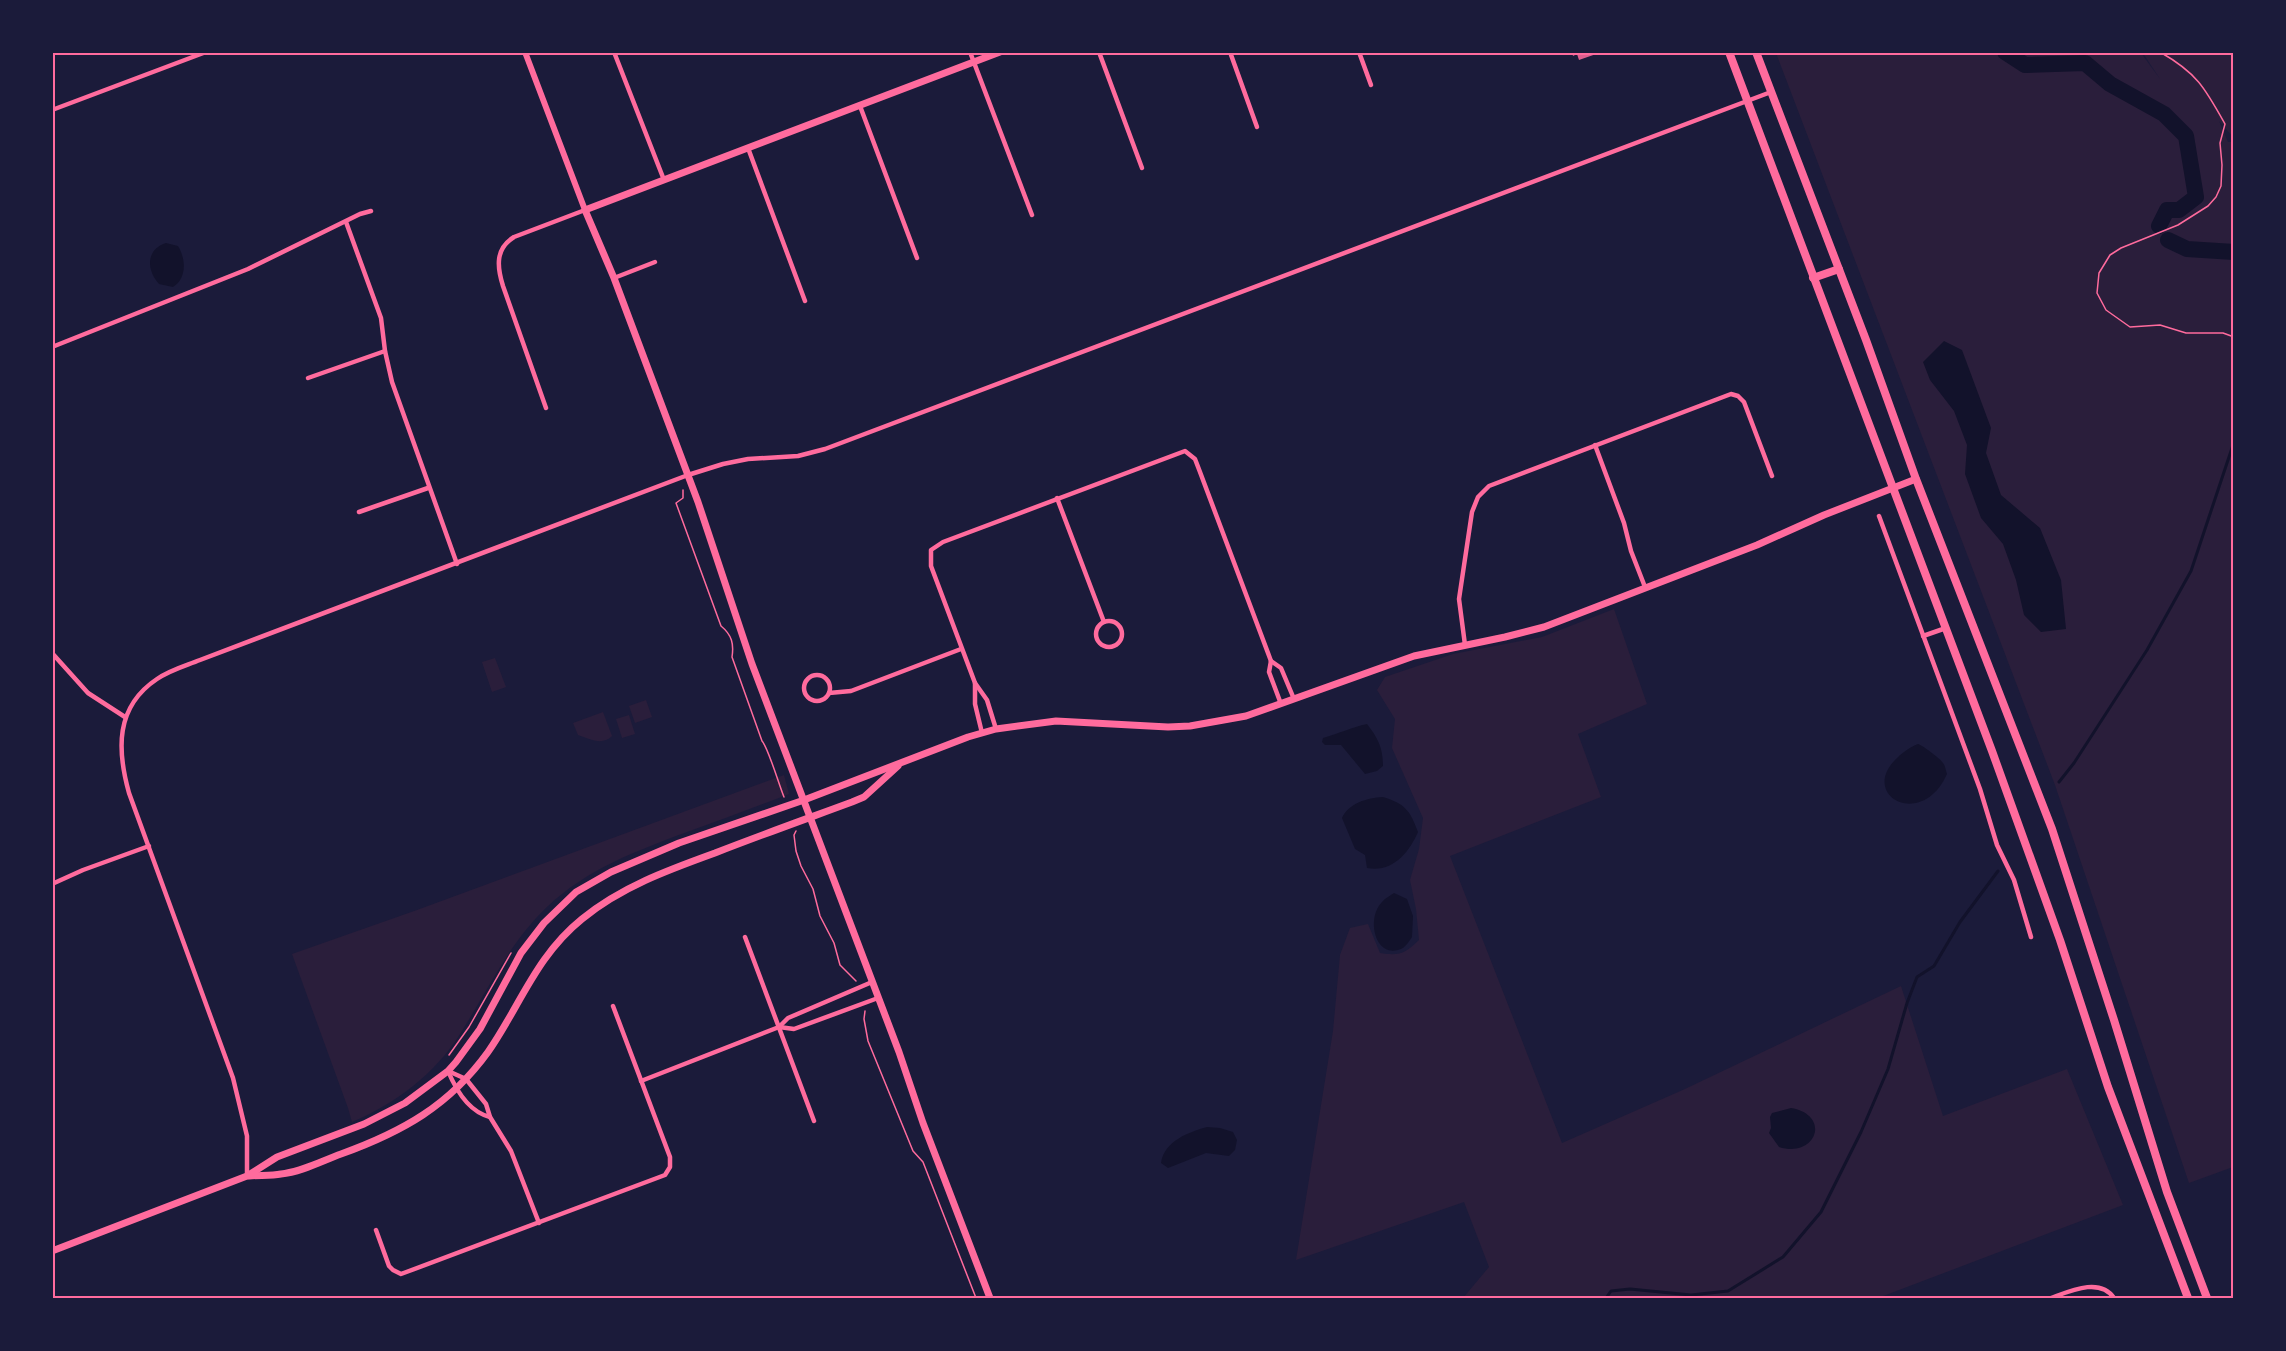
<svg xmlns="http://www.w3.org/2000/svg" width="2286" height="1351" font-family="Rubik,sans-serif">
<rect width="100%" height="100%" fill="#1b1b3a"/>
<g fill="#2a1e3b">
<path d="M1776,53h365l19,26 -17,-26h90v84l-14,-16 9,21h6l-1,1025 -44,16 -134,-398z"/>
<path d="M1614,609l33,95 -69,30 23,63 -151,59 112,287 123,-54 216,-103 42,130 124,-47 56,136 -245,93h-415l26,-31 -25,-65 -168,58 37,-229 7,-76 10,-27 18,-4 12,29c19,3 25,1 39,-13l-3,-31 -6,-29 9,-31 4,-31 -31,-70 3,-29 -18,-29 8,-13 68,-23 89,-17z"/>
<path d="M495,658l11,29 -14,5 -10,-30z"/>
<path d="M646,700l6,17 -17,6 -6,-17z"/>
<path d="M603,712l9,24c-10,10 -22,3 -34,-1l-5,-12z"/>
<path d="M629,715l6,19 -13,4 -6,-19z"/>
<path d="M784,775l5,19c-34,13 -68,26 -102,38 -51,19 -100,37 -140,75 -38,36 -59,83 -87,127 -25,40 -65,70 -108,88l-4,-14 -56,-154 125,-44z"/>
</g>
<g fill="#12122b">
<path d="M166,243l12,3c8,13 9,32 -5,41l-14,-3c-13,-14 -13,-35 7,-41z"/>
<path d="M1944,341l18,9 29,78 -5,25 15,42 39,33 21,52 5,49 -25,3 -17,-17 -8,-35 -13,-36 -22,-26 -16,-44 2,-29 -13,-34 -24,-31 -7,-18z"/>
<path d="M1367,724c11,14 16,24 16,42l-6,5 -12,3 -24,-29h-16l-3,-3 1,-4c15,-4 29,-11 44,-14z"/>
<path d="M1918,744c4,1 23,15 25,19 2,2 3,8 4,11 -25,56 -87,22 -52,-14 7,-7 13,-12 23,-16z"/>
<path d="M1383,797c22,7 27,13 35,35 -9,21 -26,41 -51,36l-2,-13 -10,-6 -13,-31c7,-15 25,-20 41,-21z"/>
<path d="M1394,893l13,6 6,17 -1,21c-2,3 -6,9 -9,11 -27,14 -38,-29 -21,-46 3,-4 8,-6 12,-9z"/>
<path d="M1791,1108c41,7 25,51 -12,39l-10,-14 2,-5 -1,-11 2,-4z"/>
<path d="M1207,1127l13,1 13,4 4,8 -2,10 -6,6 -23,-3 -38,15 -7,-5c3,-22 28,-31 46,-36z"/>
</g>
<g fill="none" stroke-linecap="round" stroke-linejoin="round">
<g stroke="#12122b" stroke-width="3">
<path d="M2059,782l15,-19 73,-113 44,-79 43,-129"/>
<path d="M1606,1298l5,-7 19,-2 61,6 37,-4 55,-34 38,-45 40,-80 27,-63 19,-66 10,-26 17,-11 26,-44 38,-51"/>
</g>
<g stroke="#12122b" stroke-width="16">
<path d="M2005,52l20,13 60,-2 25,21 54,30 22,22 10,61 -17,13h-12l-8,16"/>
<path d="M2168,240l19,9 47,3"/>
</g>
</g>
<path fill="#dd5f8e" d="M1572,52h27v1l-20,7 -2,-6 -4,2z"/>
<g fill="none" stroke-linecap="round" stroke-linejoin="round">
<g stroke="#ff6b9d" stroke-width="1.5">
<path d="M2160,52c37,21 45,36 65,72l-5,19 2,22 -1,21 -5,11 -8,9 -30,19 -57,23 -11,7 -11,18 -2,20 9,17 24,17 30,-2 26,8h37l11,4"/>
<path d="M683,490v8l-7,5 45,123c11,9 13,18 11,31l30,84c6,6 17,44 22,56"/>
<path d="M796,831l-2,4 2,16 5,15 12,23 7,27 14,27 6,22 16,16"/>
<path d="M865,1011l-1,8 4,22 45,110 10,11 53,136"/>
<path d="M449,1055l20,-28 42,-74"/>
</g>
<g stroke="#ff6b9d" stroke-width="4.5">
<path d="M614,52l50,128"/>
<path d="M970,52l62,163"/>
<path d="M1099,52l43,116"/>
<path d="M1230,52l27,75"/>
<path d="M1359,52l12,33"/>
<path d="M860,106l57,152"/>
<path d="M52,110l154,-58"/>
<path d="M748,148l57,153"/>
<path d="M346,222l35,96 4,33 7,31 65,182"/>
<path d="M614,278l41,-16"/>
<path d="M52,347l196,-78 112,-55 11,-3"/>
<path d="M308,378l77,-27"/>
<path d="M546,408l-43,-122c-6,-19 -8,-37 11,-49l71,-27"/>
<path d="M1595,445l29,78 7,28 14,36"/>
<path d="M1057,498l47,124"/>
<path d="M359,512l69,-24"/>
<path d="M1879,516l101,273 17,56 17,35 17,57"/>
<circle cx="1109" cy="634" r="13"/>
<path d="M1923,636l23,-8"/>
<path d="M1465,645l-6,-46 13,-87 6,-15 11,-11 242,-92 7,2 6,6 28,74"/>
<path d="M52,653l36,40 37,24"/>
<path d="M1271,661l10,7 13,31"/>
<circle cx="817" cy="688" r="13"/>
<path d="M975,683v21l7,29"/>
<path d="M829,693l22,-2 110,-42"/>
<path d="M996,729l-9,-29 -12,-17 -44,-117v-16l12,-8 242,-91 10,8 5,13 71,189 -2,11 12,32"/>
<path d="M52,884l31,-14 66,-24"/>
<path d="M745,937l69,184"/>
<path d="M779,1027l15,2 84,-31"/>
<path d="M448,1071l18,8 20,25 4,13 21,34 28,72"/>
<path d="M448,1071c8,19 21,41 42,46"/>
<path d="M641,1081l138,-54 9,-9 84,-36"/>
<path d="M247,1176v-40l-14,-58 -104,-285c-12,-43 -14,-86 28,-114 13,-9 28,-13 43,-19l488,-185 35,-11 25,-5 50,-3 27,-7 946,-357"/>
<path d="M376,1230l13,36 4,4 8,4 264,-99 5,-8v-10l-57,-151"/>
<path d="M2051,1298c19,-7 49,-21 63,0"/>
</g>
<path stroke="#ff6b9d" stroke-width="6" d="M525,52l60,158"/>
<g stroke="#ff6b9d" stroke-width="7">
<path d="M249,1176c11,-1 22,0 32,-2 20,-2 41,-13 60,-20 61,-22 108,-48 147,-102 32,-46 48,-96 94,-133 39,-32 86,-49 133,-66 46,-18 91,-34 137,-51l12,-5 34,-31"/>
<path d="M52,1251l195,-75 30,-19 87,-33 41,-21 43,-32 8,-9 24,-33 41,-76 23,-30 32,-31 35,-20 68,-29 125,-43 164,-63 28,-8 60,-8 112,6 22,-1 56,-10 168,-60 91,-19 39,-10 213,-82 67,-30 92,-36"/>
<path d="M990,1298l-67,-175 -24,-71 -147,-388 -54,-162 -84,-224 -29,-68 415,-158"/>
</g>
<g stroke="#ff6b9d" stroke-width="8">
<path d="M1729,52l263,699 68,189 48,147 80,211"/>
<path d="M1756,52l110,288 50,139 136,350 62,191 53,172 40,106"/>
<path d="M1813,278l26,-9"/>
</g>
</g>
<rect width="2286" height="1351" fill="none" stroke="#1b1b3a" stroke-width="108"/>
<rect x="54" y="54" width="2178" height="1243" fill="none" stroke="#ff6b9d" stroke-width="2"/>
</svg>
